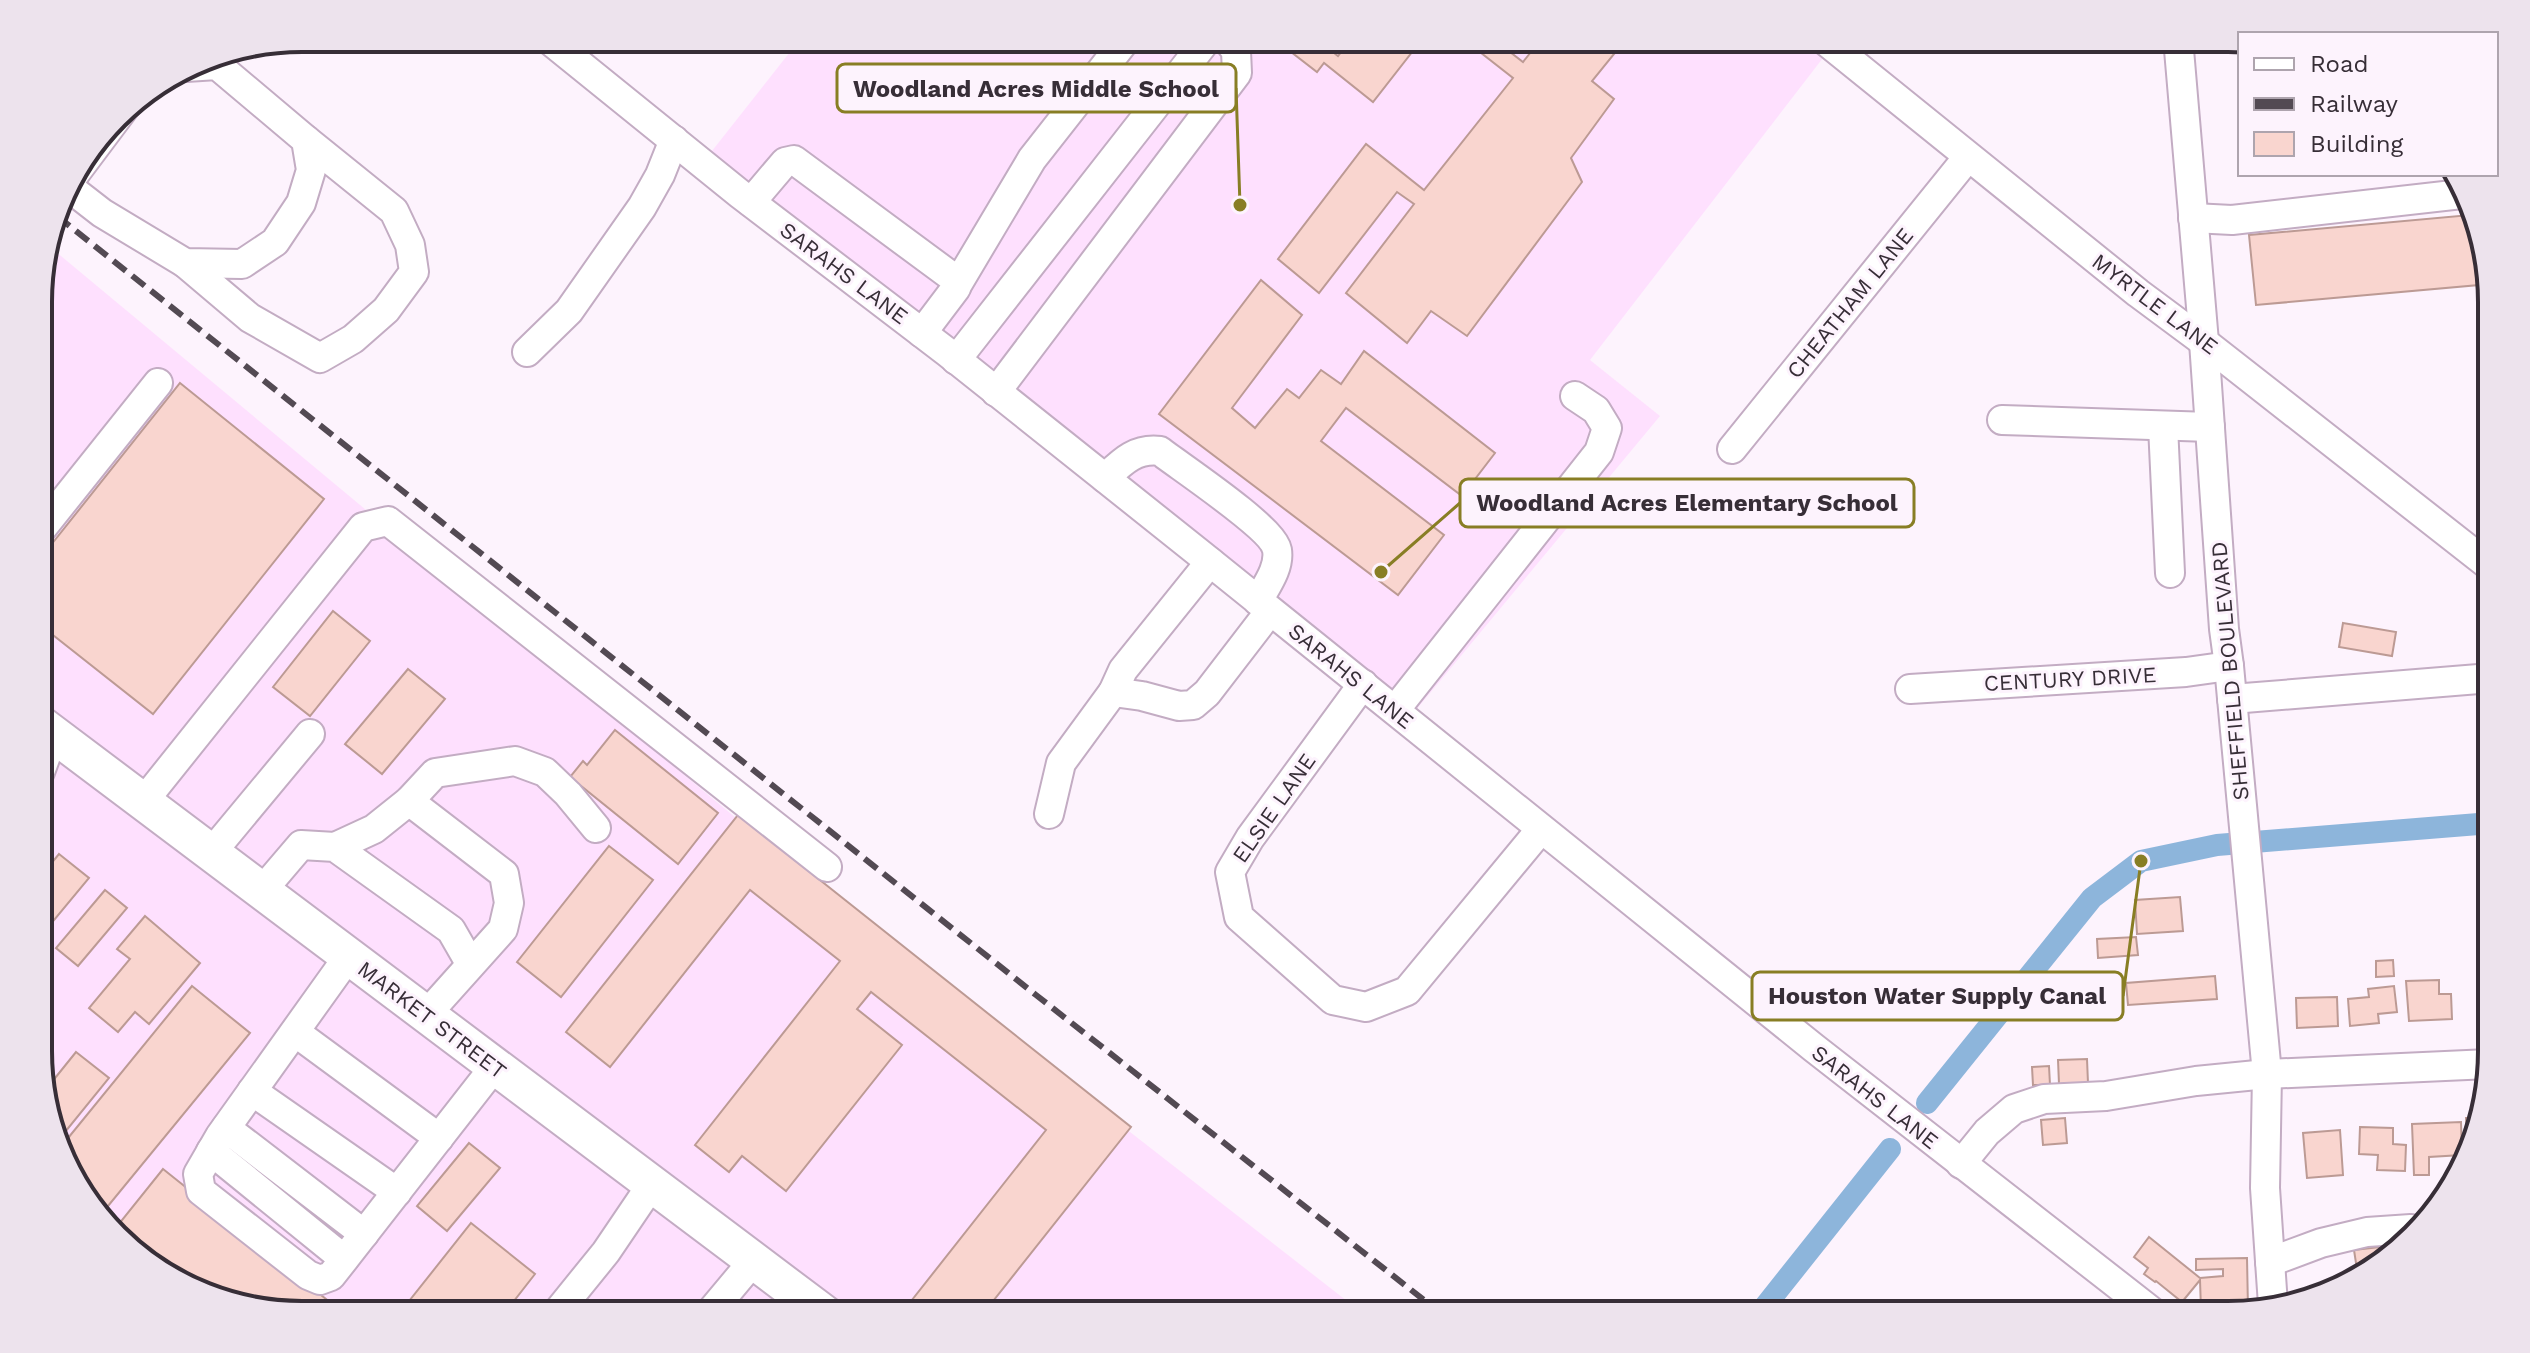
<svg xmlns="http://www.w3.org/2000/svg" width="2530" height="1353" font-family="'Work Sans',sans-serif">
<rect width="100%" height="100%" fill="#fdf3fd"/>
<g fill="#fee0fe">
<path d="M801,38h1005l20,16 -236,306 70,56 -249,300 -703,-560z"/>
<path d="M49,246l824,686 492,383h-1063l-117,-27 -93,-77 -52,-125 -1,-802z"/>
</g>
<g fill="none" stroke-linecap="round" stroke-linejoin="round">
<g stroke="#8db5db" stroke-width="22">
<path d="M1927,1103l165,-205 49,-37 76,-16 274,-22"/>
<path d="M1758,1315l132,-166"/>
</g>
</g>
<g fill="#f9d5cf" stroke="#bc9a94" stroke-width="2">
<path d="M1273,38h42l23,18 14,-18h71l-50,64 -49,-39 -7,9z"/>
<path d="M1462,38h30l31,24 19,-24h85l-35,43 22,18 -43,59 11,24 -115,154 -36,-25 -24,32 -61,-50 68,-89 -17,-12 -78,101 -41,-34 88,-115 58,46 89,-112z"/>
<path d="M2470,215l20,53v16l-234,21 -7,-70z"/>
<path d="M1261,280l41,35 -70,93 23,20 32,-39 12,9 22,-28 20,14 23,-33 131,102 -33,43 -116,-88 -25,33 123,94 -46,60 -239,-181z"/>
<path d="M180,383l144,116 -171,215 -114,-90v-64z"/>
<path d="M333,611l37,30 -60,75 -37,-29z"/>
<path d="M2343,623l53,9 -4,24 -53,-9z"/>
<path d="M408,669l37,30 -63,75 -37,-30z"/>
<path d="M615,730l103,83 -40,51 -108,-87 13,-16 4,4z"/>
<path d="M738,815l393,312 -149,188h-61l-13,-10 138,-175 -175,-138 -14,17 45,36 -116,146 -44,-35 -13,16 -34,-27 145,-184 -90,-71 -140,177 -44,-35z"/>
<path d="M609,846l44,34 -92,117 -44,-35z"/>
<path d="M59,854l30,24 -49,59v-60z"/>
<path d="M105,890l22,18 -49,58 -22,-18z"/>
<path d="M2180,897l3,34 -46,3 -2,-34z"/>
<path d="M145,916l55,47 -51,61 -14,-12 -17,20 -29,-24 41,-49 -13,-10z"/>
<path d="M2136,937l2,18 -40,3 -1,-19z"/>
<path d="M2393,960l1,16 -18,1v-16z"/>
<path d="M2215,976l2,23 -89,6 -2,-22z"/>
<path d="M2439,980v14h12l1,25 -43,2 -3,-40z"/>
<path d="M192,986l58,47 -151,184 -7,-6 -28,-68z"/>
<path d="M2394,986l3,26 -19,2 1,9 -29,3 -2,-27 21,-2 -1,-8z"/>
<path d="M2337,997l1,29 -41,2 -1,-30z"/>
<path d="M76,1052l33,26 -48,59 -18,-44z"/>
<path d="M2087,1059l1,24 -29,1 -1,-24z"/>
<path d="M2049,1066l1,19h-17l-1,-18z"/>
<path d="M2065,1118l2,25 -24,2 -2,-25z"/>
<path d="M2466,1118h10l-7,32h-2z"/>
<path d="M2461,1122l1,33 -33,2v18h-15l-2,-51z"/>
<path d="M2360,1127l33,1v16l13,1 -1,26 -28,-1 1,-15 -19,-1z"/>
<path d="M2340,1130l3,45 -36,3 -4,-45z"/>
<path d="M469,1143l31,25 -53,63 -30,-25z"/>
<path d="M163,1169l183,146h-44l-117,-27 -71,-58z"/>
<path d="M471,1223l64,51 -32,41h-105z"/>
<path d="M2149,1237l51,41 23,-2v-7l-27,1v-11l51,-1 1,51 -47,1 -1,-30 -18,22 -26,-21 -1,1 -11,-8 4,-6 -14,-11z"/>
<path d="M2397,1245l-23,26 -16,5 -4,-26z"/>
</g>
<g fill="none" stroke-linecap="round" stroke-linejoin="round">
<defs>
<g id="minor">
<path d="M547,38l193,156 207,158 257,205 610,491 341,266"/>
<path d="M1822,38l316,255 66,49 287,225"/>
<path d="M2178,38l26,304 20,287 5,37 38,408 -2,114 8,117"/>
<path d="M66,185l36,28 83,50 57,1 33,-22 26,-39 10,-33 -5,-30 -89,-75 -31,2"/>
<path d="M65,187l63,-84"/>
<path d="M751,202l34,-40 9,-2 161,119 1,9 -34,45"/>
<path d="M2193,218l39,2 230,-26"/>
<path d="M185,263l65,55 70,40 33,-19 33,-29 28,-38 -4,-27 -16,-34 -88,-71"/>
<path d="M957,285l75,-126 95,-121"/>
<path d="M527,352l42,-41 73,-104 18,-32 14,-35"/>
<path d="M956,360l252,-322"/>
<path d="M996,392l241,-319 -1,-22 -10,-13"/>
<path d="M2002,420l208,7"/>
<path d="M2163,426l7,147"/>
<path d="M1732,449l236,-292"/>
<path d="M1105,478c17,-16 30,-30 55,-27 22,17 113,77 117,99 3,18 -11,36 -19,51"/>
<path d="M39,532l119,-149"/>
<path d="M1363,684l-113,154 -20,34 9,45 94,83 33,7 41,-16 134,-162"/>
<path d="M1910,689l276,-17 43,-6"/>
<path d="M1113,692l29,4 37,10 14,-1 14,-12 63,-82"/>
<path d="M2232,699l259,-21"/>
<path d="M1395,710l204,-258 8,-24 -11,-18 -21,-14"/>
<path d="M40,772l14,-38"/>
<path d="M409,801l95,73 5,29 -6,26 -77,86"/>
<path d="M143,802l220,-275 25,-6 439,346"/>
<path d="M1049,814l12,-51 52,-71 10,-22 87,-108"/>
<path d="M335,847l39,-18 35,-28 26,-28 80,-12 30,11 23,22 28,34"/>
<path d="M212,852l98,-118"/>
<path d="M261,892l40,-47 34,2 116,83 19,33"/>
<path d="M348,957l-128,179 -22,38 3,17 107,84 12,5 11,-4 164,-210"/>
<path d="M295,1032l144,106"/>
<path d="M252,1091l145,101"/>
<path d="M226,1128l138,106"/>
<path d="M211,1151l133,108"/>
<path d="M1961,1164l26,-32 27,-23 30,-10 62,-3 90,-15 71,-7 222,-10"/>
<path d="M2270,1262l51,-19 46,-11 44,-3"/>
<path d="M555,1315l51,-63 46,-68"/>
<path d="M708,1315l46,-55"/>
</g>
<path id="major" d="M40,724l786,591"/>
</defs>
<use href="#minor" stroke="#c3acc3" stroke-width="32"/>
<use href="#major" stroke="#c3acc3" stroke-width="40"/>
<use href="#minor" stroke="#fff" stroke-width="28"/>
<use href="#major" stroke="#fff" stroke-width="36"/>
<path stroke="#534a53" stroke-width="6" stroke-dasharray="16 8" stroke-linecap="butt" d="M57,216l979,779 407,320"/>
</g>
<g text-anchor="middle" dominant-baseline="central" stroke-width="6" stroke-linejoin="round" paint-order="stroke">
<g font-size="22" fill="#372e37" stroke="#fdf3fd">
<text transform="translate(844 273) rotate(37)">SARAHS LANE</text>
<text transform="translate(1850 303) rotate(-51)">CHEATHAM LANE</text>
<text transform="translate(2155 304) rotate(37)">MYRTLE LANE</text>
<text transform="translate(2230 671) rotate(-95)">SHEFFIELD BOULEVARD</text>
<text transform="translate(1351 676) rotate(39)">SARAHS LANE</text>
<text transform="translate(2070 679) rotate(-3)">CENTURY DRIVE</text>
<text transform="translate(1274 808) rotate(-55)">ELSIE LANE</text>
<text transform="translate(432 1020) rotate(37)">MARKET STREET</text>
<text transform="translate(1875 1097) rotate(38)">SARAHS LANE</text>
</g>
</g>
<path d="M0 0H2530V1353H0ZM302 52H2228A250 250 0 0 1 2478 302V1051A250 250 0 0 1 2228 1301H302A250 250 0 0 1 52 1051V302A250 250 0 0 1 302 52Z" fill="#ede3ed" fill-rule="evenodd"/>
<path fill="none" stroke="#372e37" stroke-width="4" d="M302 52H2228A250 250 0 0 1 2478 302V1051A250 250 0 0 1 2228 1301H302A250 250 0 0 1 52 1051V302A250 250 0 0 1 302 52Z"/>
<path fill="none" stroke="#887e24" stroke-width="3" d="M1240 205L1236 88M1381 572L1460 503M2141 861L2123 996"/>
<g fill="#887e24" stroke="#fdf3fd" stroke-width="3">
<circle cx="1240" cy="205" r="8"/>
<circle cx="1381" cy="572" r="8"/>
<circle cx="2141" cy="861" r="8"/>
</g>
<g fill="#fdf3fd" stroke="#887e24" stroke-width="3">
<rect x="837" y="64" width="399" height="48" rx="8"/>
<rect x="1460" y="479" width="454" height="48" rx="8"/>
<rect x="1752" y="972" width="371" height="48" rx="8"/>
</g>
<g font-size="24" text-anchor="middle" font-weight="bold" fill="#372e37">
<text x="1036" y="97">Woodland Acres Middle School</text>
<text x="1687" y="511">Woodland Acres Elementary School</text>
<text x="1937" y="1004">Houston Water Supply Canal</text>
</g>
<rect x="2238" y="32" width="260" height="144" fill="#fdf3fd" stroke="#aea4ae" stroke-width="2"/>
<rect x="2254" y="58" width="40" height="12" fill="#ffffff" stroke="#aea4ae" stroke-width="2"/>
<text x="2310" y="72" font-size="24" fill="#372e37">Road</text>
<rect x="2254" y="98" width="40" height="12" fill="#534a53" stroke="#aea4ae" stroke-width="2"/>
<text x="2310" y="112" font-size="24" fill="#372e37">Railway</text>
<rect x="2254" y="132" width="40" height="24" fill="#f9d5cf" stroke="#aea4ae" stroke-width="2"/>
<text x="2310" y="152" font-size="24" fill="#372e37">Building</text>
</svg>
